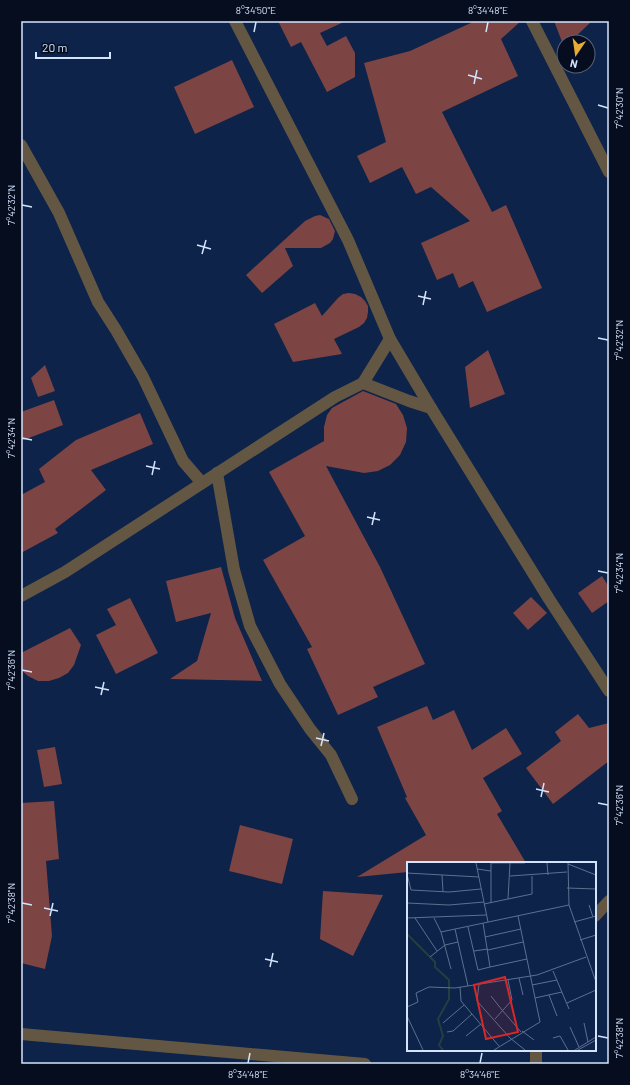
<svg xmlns="http://www.w3.org/2000/svg" width="630" height="1085" font-family="Barlow,sans-serif">
<rect width="100%" height="100%" fill="#0d2349"/>
<g fill="#7c4443">
<path d="M278,21h68l-26,12 7,13 19,-10 9,17v24l-28,15 -26,-50 -10,5z"/>
<path d="M475,21h46l-20,18 17,37 -76,36 50,100 14,-7 36,83 -55,24 -14,-31 -14,7 -6,-15 -16,7 -16,-37 49,-22 -39,-34 -15,7 -14,-27 -32,16 -13,-27 29,-14 -22,-79 46,-12z"/>
<path d="M554,21h38l-22,21h-6v5z"/>
<path d="M232,60l22,47 -59,27 -21,-47z"/>
<path d="M320,215l9,4 6,12 -2,8 -3,4 -9,5h-36l8,18 -31,27 -16,-18 59,-54 10,-5z"/>
<path d="M349,293l6,1 6,3 4,4 3,5v6l-1,6 -3,5 -5,4 -25,12 8,15 -49,8 -19,-38 41,-21 7,13 16,-18 5,-4z"/>
<path d="M488,350l17,44 -35,14 -5,-41z"/>
<path d="M45,365l10,26 -17,6 -7,-19z"/>
<path d="M363,391l33,13 7,11 4,13 -1,14 -6,13 -10,10 -12,6 -14,2 -38,-7 54,101 45,97 -52,23 5,10 -40,18 -31,-66 5,-2 -49,-87 42,-24 -36,-64 55,-31v-14l3,-12 5,-7z"/>
<path d="M54,400l9,25 -42,16v-29z"/>
<path d="M140,413l13,31 -62,26 15,20 -51,39 3,4 -37,20v-58l24,-13 -6,-13 37,-29z"/>
<path d="M221,567l14,51 27,63 -92,-2 27,-18 14,-48 -35,9 -10,-41z"/>
<path d="M602,576l7,11v14l-17,12 -14,-20z"/>
<path d="M531,597l16,16 -19,17 -15,-17z"/>
<path d="M130,598l28,55 -42,21 -20,-39 20,-10 -9,-16z"/>
<path d="M70,628l11,17 -7,20 -6,8 -9,5 -10,3h-11l-10,-5 -7,-6v-17z"/>
<path d="M427,706l6,14 21,-10 18,40 34,-22 16,26 -39,24 19,33 -5,3 29,49h-118v9l-51,5 69,-42 -21,-37 2,-1 -30,-70z"/>
<path d="M578,714l11,14 20,-5v38l-56,43 -27,-36 35,-27 -6,-9z"/>
<path d="M55,747l7,37 -18,3 -7,-37z"/>
<path d="M54,801l5,58 -13,2 6,75 -7,33 -24,-6v-160z"/>
<path d="M240,825l53,14 -11,45 -53,-13z"/>
<path d="M323,891l60,4 -30,61 -33,-17z"/>
</g>
<g fill="none" stroke-linecap="round" stroke-linejoin="round">
<g stroke="#635743" stroke-width="12">
<path d="M235,21l113,219 42,99 41,69 118,191 60,92"/>
<path d="M532,21l77,151"/>
<path d="M21,145l38,68 39,89 18,28 27,47 40,84 19,22"/>
<path d="M363,383l46,18 22,7"/>
<path d="M217,473l17,97 16,56 30,58 30,45 21,26 21,44"/>
<path d="M21,596l44,-24 270,-175 28,-14 27,-44"/>
<path d="M595,916l14,-15"/>
<path d="M21,1034l344,30"/>
<path d="M536,1064v-14"/>
</g>
</g>
<path fill="none" stroke="#d5e4fe" stroke-width="1.5" d="M254,32l2,-10M486,32l2,-10M468,75l14,4M474,84l3,-14M598,105l10,3M22,205l10,2M197,245l14,4M202,254l4,-14M418,296l13,3M423,305l3,-14M598,338l10,2M22,438l10,2M146,466l14,3M152,475l3,-14M367,517l13,3M372,525l3,-13M598,571l10,2M22,670l10,2M95,687l14,3M101,695l3,-13M316,738l13,3M321,746l3,-13M536,789l13,3M541,797l3,-14M598,803l10,2M22,903l10,2M44,908l14,3M50,916l3,-13M265,959l13,3M270,967l3,-14M598,1036l10,2M248,1063l2,-10M480,1063l2,-10"/>
<g transform="translate(407 862)">
<rect width="189" height="189" fill="#0d2349"/>
<path fill="none" stroke="#253e40" stroke-width="2" d="M0,72l28,28v5l14,13v19l-11,20 5,17 -4,9 4,5"/>
<path fill="none" stroke="#5d7091" stroke-width="1" d="M69,1l12,59M84,1h34M140,1l1,12M161,1l1,42 27,77M161,2l28,11M70,7l14,2M0,11l72,4M0,12l4,16 38,2 32,-3M35,13l1,17M103,14l57,-4M160,26l29,1M101,37l2,-36M0,41l42,2 35,-3M84,41v-40M77,42l48,-10v-18M182,43l4,12M0,56l79,-3M8,56l22,33M27,56l7,14 10,37M167,60l22,-6M76,61l7,44 37,-8M61,65l10,43 12,-3M48,67l13,57M34,70l128,-27M78,75l36,-8M173,78l16,-5M81,88l35,-8M67,89l14,-2M23,95l15,-12 13,-3M146,109l16,38M112,116l4,17M72,122l-2,17 33,37 15,12M125,123l25,-5M53,125l1,14 38,45M142,133l8,21M84,134l11,14M128,136l27,-6M160,141l29,-13M0,145l11,-5 -2,-9 13,-6 26,1 82,-13 49,-18M95,148l19,22M0,154l16,34M88,157l17,-19 -4,-20M36,161l21,-18M177,161l4,19M163,165l9,20M115,169l12,9M40,170l6,-1 19,-17M59,174l15,-12M146,176l7,-2 8,14M87,188l46,-28 -22,-106M168,188l21,-13M171,188l18,-10"/>
<path fill="#d62828" fill-opacity="0.15" stroke="#d62828" stroke-width="2" d="M98,115l13,55 -32,7 -12,-54z"/>
<rect width="189" height="189" fill="none" stroke="#d5e4fe" stroke-width="2"/>
</g>
<rect width="630" height="1085" fill="none" stroke="#050d1e" stroke-width="44"/>
<g transform="translate(576 54) rotate(193)"><circle r="19" fill="#050d1e" stroke="#586378"/>
<path d="M0-3L7 15L0 10L-7 15Z" fill="#e6ac36"/>
<text y="-6" font-size="11" font-weight="bold" text-anchor="middle" fill="#d5e4fe">N</text>
</g>
<path d="M36 52v6h74v-6" fill="none" stroke="#d5e4fe" stroke-width="2"/>
<text x="42" y="52" font-size="12" fill="#d5e4fe" stroke="#050d1e" stroke-width="3" paint-order="stroke">20 m</text>
<rect x="22" y="22" width="586" height="1041" fill="none" stroke="#d5e4fe" stroke-width="1.5"/>
<g font-size="10" text-anchor="middle" fill="#d5e4fe">
<text x="256" y="14">8°34'50"E</text>
<text x="488" y="14">8°34'48"E</text>
<text transform="translate(619 108) rotate(-90)" y="4">7°42'30"N</text>
<text transform="translate(11 205) rotate(-90)" y="4">7°42'32"N</text>
<text transform="translate(619 340) rotate(-90)" y="4">7°42'32"N</text>
<text transform="translate(11 438) rotate(-90)" y="4">7°42'34"N</text>
<text transform="translate(619 573) rotate(-90)" y="4">7°42'34"N</text>
<text transform="translate(11 670) rotate(-90)" y="4">7°42'36"N</text>
<text transform="translate(619 805) rotate(-90)" y="4">7°42'36"N</text>
<text transform="translate(11 903) rotate(-90)" y="4">7°42'38"N</text>
<text transform="translate(619 1038) rotate(-90)" y="4">7°42'38"N</text>
<text x="248" y="1078">8°34'48"E</text>
<text x="480" y="1078">8°34'46"E</text>
</g>
</svg>
